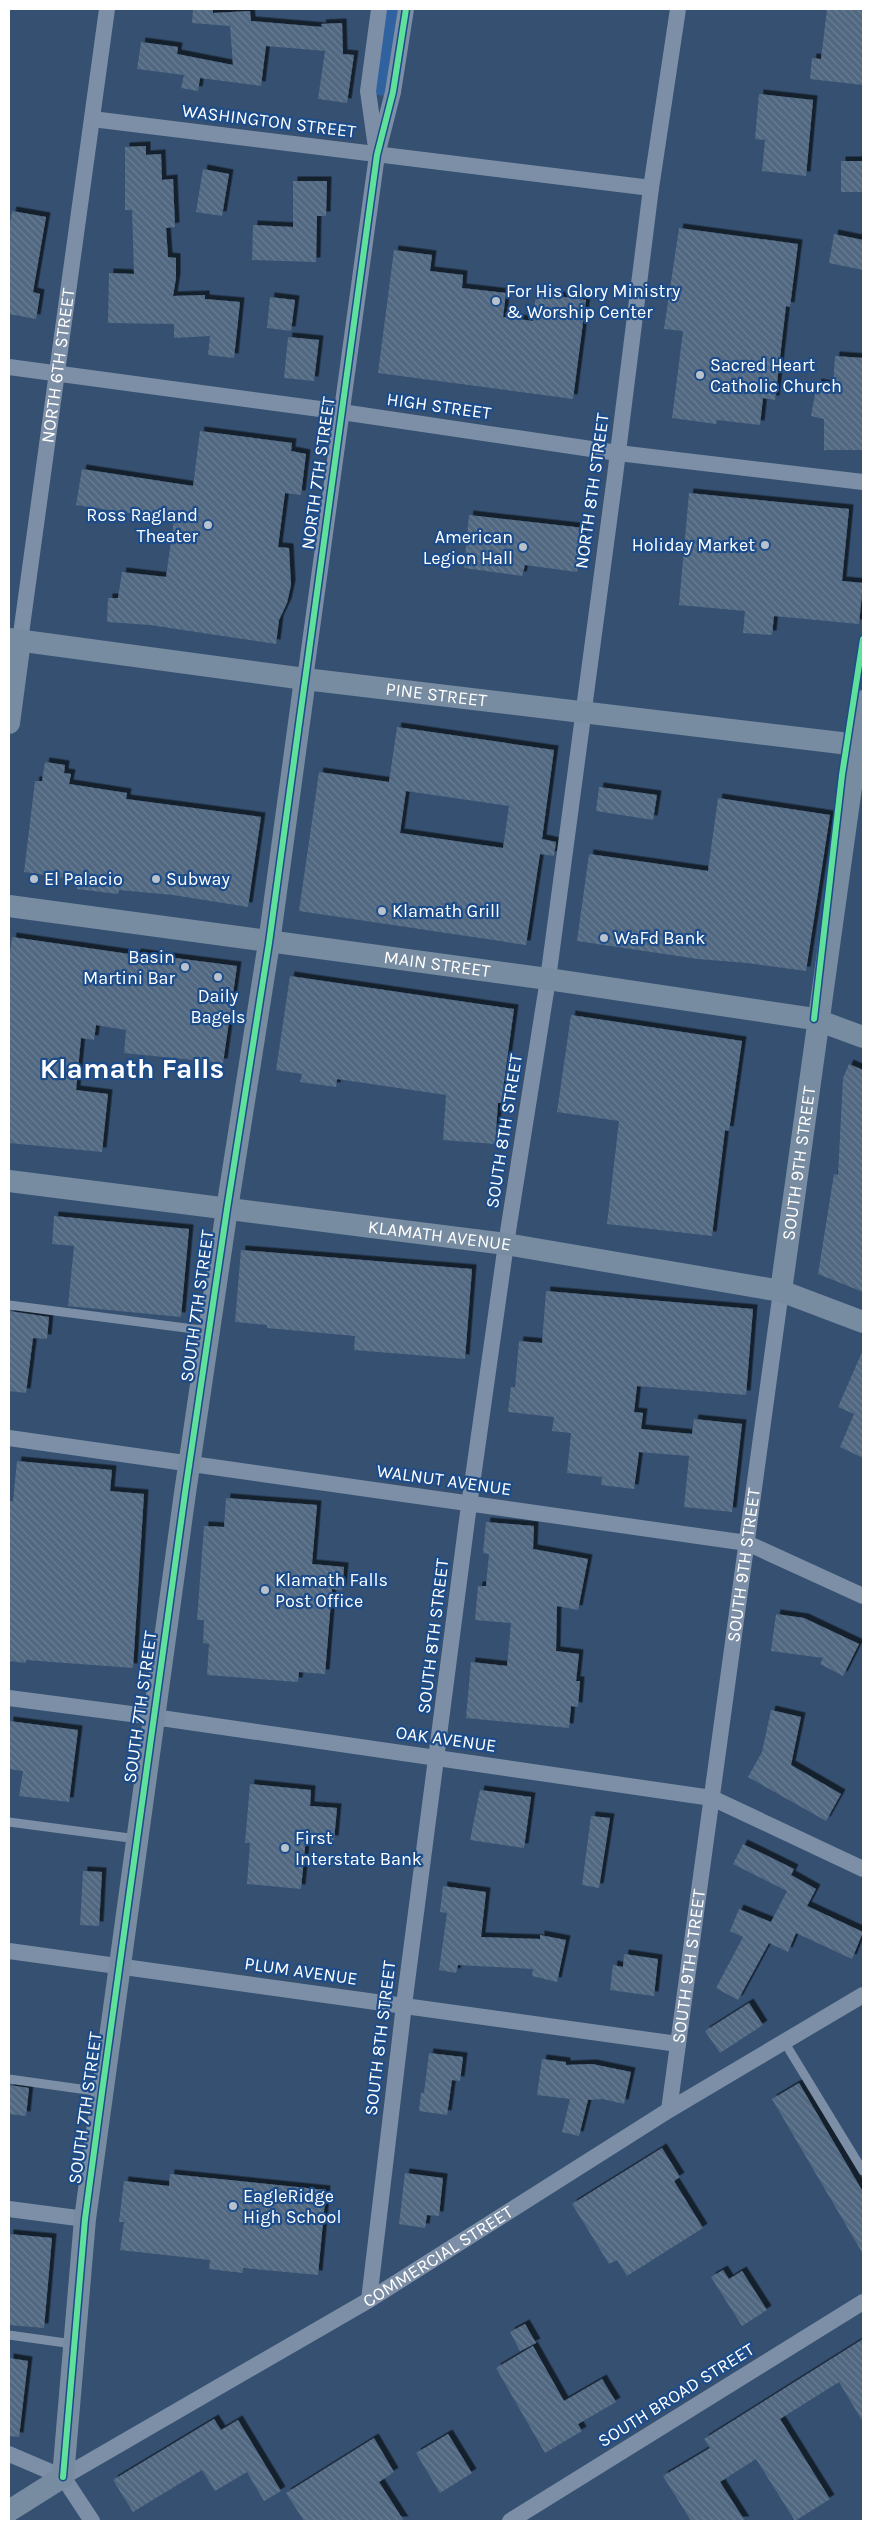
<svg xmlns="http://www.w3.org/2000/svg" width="872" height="2530" font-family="Karla,sans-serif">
<defs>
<pattern id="building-back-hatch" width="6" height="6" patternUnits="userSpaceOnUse" patternTransform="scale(1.25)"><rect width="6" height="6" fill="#516781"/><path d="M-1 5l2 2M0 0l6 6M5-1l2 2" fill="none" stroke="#6b7e94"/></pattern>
<filter id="shadow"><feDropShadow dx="4.5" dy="-4.5" stdDeviation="0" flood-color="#0009"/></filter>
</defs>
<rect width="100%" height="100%" fill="#355071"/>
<path fill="#3162a0" d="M386,9h15l-12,88 -15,-3z"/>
<g fill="url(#building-back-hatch)" fill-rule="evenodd" filter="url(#shadow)">
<path d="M193,9h20v4l37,-2 1,10 71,6 -1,-3 21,-1 1,31 11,1 -7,48 -29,-4 7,-48 -59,-5 -5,40 -61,-8 -2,13 -17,-3 3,-13 -47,-6 4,-27 37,5 -1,7 56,11 -3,-39 -38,-3z"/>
<path d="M827,9h36v76l-53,-6 2,-21 9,1z"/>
<path d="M759,94l54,6 -7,76 -44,-5 3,-31 -10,-1z"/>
<path d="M146,146v9l15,-1 1,26 11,-1 2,48 -9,1 2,29 8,1v20l-3,18 32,-1v4l35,3 -6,56 -26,-3 2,-19 -36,2v-14l-66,-1 1,-50 25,1 -2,-64h-7v-63z"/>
<rect x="841" y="161" width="22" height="31"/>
<path d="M203,169l26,5 -7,42 -26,-4z"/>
<path d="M293,181h34l-1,35h-9l-1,46 -64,-2 1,-35 40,2z"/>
<path d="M12,211l34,6 -13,75 7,2 -4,25 -27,-5v-84z"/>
<path d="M679,228l119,16 -8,63 -4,-1 -11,94 -12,-2 -3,27 -43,-5 -1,4 -44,-6 11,-87 -19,-2z"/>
<path d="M834,234l29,6v30l-34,-7z"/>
<path d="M394,250l38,5 -2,16 33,4 -1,13 44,5 -3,24 30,4 3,-28 50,7 -13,99 -195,-26z"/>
<path d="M270,297l25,3 -4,31 -24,-3z"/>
<path d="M288,337l31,3 -5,41 -30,-3z"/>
<path d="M835,356l28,2v92h-39v-31l-13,-3 6,-33 16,3z"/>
<path d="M200,431l92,12 -1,8 15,3 -5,41 -16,-2 -7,54 11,1 2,37 -4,18 -8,17 -3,24 -126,-19 -43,-3 1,-24h10l4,-26 44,5 8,-57 -98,-15 6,-36 111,17z"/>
<path d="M689,493l160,16 -7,72 21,2 -4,41 -85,-8 -2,19 -29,-2 2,-22 -66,-6z"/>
<path d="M469,515l115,13 -7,44 -52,-7 -3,11 -58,-8z"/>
<path d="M397,727l157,23 -12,89 14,3 -2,14 -14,-2 -14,91 -227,-34 20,-139 70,10zM406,791l103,15 -6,42 -103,-15z"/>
<path d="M45,762l20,3 -1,8 7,1 -2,10 58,9 -1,6 135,18 -13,90 -75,-12 -54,-5 -1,4 -41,-5 1,-9 -54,-8 11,-91h7z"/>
<path d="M599,787l58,8 -4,25 -57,-9z"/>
<path d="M718,798l112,17 -24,156 -59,-8 -49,-4 -121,-18 12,-87 119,17z"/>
<path d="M12,937l124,18v-2l101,13 -14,97 -99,-10 2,-23 -30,-5 -2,15 -13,-2 -5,52 32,4 -6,58 -93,-9v-183z"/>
<path d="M290,976l224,33 -13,94h-3l-3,41 -52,-4 3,-45 -109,-16 -1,8 -36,-5 2,-8 -26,-4z"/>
<path d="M571,1015l171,26 -13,90 -4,-1 -13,106 -105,-12 12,-103 -62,-9z"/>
<path d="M849,1064l14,6v222l-45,-18 16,-100 4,1 5,-97z"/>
<path d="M54,1216l135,13 -8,88 -113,-11 6,-60 -22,-2z"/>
<path d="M241,1250l231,19 -7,90 -111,-9 1,-14 -88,-8v-3l-32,-3z"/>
<path d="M546,1291l207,18 -7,86 -109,-9 -3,26 9,1 -2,16 51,5 2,-15 48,5 -10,88 -48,-5 5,-51 -50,-4 -5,37 -33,-4 1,-8 -35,-4 4,-40 -19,-2 2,-14 -46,-5 3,-25h4l4,-46 23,2z"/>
<path d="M9,1311l40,6 -2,22 -14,-1 -7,55 -17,-2z"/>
<path d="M863,1350v108l-23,-11 14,-33 -16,-7z"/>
<path d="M17,1461l95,9 -2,21 34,3 -11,174 -107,-8v3l-17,-2v-160h4z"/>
<path d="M226,1498l91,7 -5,59 32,3 -2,23 -10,-1 -7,85 -26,-2 -1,10 -91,-7 2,-31 -6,-1 1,-23h-7l7,-94 20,1z"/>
<path d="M486,1522l48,4 -1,23 55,10 -10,51 -21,-4 -1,45 23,3 -3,27h4l-2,26 -7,-1 -2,22 -103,-10 5,-56 36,4 4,-43 -36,-3 3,-34h8l3,-32 -6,-1z"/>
<path d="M776,1614l28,4 55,26 -16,32 -23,-12 3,-6 -52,-7z"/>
<path d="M771,1710l30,7 -10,48 50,29 -15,27 -78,-44 14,-25z"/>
<path d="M9,1721l69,9 -9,72 -50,-6 4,-25 -14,-2z"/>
<path d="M250,1784l61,6 -1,16 27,2 -3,32 -28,-3 -5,52 -54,-5 3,-41h-5z"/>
<path d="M480,1790l51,7 -7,51 -54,-8z"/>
<path d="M591,1816l19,2 -11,70 -17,-3z"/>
<path d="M743,1844l51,25 -3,6 25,14 -9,17 56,26 -11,27 -56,-26 -8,19 -19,-9 -31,57 -22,-12 27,-51 -13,-6 9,-22 32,13 16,-31 -54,-27z"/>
<path d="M83,1871l19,1 -3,54 -19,-1z"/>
<path d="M443,1886l43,6 -5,45 59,2v-4l26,5 -9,42 -25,-6 1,-7 -75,-4 -2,8 -17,-3 8,-57 -7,-1z"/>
<path d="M624,1954l34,5 -4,37 -44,-6 3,-25 10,2z"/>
<path d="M749,2003l14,22 -43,28 -15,-22z"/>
<path d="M429,2053l34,4 -3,24 -8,-1 -5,35 -28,-4 2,-18h3z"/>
<path d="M542,2059l24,3v3l26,-1 39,8 -7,32 -21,-5 -15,1 -9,36 -17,-4 8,-33 -33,-4z"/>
<path d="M799,2083l64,109v62l-91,-155z"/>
<path d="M9,2085l20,3 -3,28 -17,-2z"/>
<path d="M662,2148l18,29 -6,4 29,47 -76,48 -10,-16 -8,4 -37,-60z"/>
<path d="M405,2173l38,5 -4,38 -12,-1 -2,13 -26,-4z"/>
<path d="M170,2174l156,16 -8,85 -75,-7v5l-34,-4 1,-9 -90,-10 4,-28h-5l5,-41 45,5z"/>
<path d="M9,2234l43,4 -8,90 -35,-3z"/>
<path d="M723,2270l6,9 13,-8 25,39 -25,16 -31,-49z"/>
<path d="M525,2324l11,19 -16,8 -10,-19z"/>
<path d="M863,2339v83l-24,-40 -59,37 50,80 -35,22 -39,-62 -36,23 25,39h-54l-28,-45 47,-28 -6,-9z"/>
<path d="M533,2346l31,55 38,-22 14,23 -38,22 4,7 -37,22 -49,-85z"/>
<path d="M9,2358l19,3 -9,76 -10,-1z"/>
<path d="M214,2419l7,11 17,-10 43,71 -17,10 -17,-29 -32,19 -13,-21 -69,42 -20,-32z"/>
<path d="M448,2434l24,39 -32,20 -24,-40z"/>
<path d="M374,2438l20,34 -15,10 25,39h-100l-18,-28z"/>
</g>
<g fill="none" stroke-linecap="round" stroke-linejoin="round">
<g stroke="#7c8fa6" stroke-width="9">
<path d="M9,1305l200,26"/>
<path d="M9,1822l128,17"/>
<path d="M785,2043l78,128"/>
<path d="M9,2079l93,13"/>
<path d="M9,2335l64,9"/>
</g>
<g stroke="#7c8fa6" stroke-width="16">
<path d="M92,119l559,69"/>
<path d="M376,148l-8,-57 11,-82"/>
<path d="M9,367l326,44 283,42 245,29"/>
<path id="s1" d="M20,641l87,-632"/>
<path d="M305,679l72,-524 16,-63 13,-83"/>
<path d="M9,1438l738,105 116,53"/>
<path d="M9,1698l145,19 558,81 151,71"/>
<path d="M9,1951l669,93"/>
<path id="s2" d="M669,2110l112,-819"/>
<path d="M9,2209l76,10"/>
<path d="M369,2300l35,-295 63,-485 39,-276 42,-265 67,-503 36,-288 27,-179"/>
<path d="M9,2454l54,23 29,44"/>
<path id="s3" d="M63,2477l306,-177 300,-190 194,-115"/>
<path d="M510,2521l353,-219"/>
</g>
<g stroke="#778ba1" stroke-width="22">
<path id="s4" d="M9,639l296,40 536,64 22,7"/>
<path d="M9,723l11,-82"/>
<path id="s5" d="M9,906l539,73 266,40 49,18"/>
<path id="s6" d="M9,1181l497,63 275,47 82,31"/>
<path id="s7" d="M781,1291l82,-590"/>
<path d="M9,2511l54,-34 22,-258 100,-726 42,-284 42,-266 36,-264"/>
</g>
<defs>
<g id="cycleway">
<path d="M814,1019l28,-244 21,-136"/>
<path d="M63,2477l22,-258 17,-127 83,-599 42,-284 42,-266 108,-788 16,-63 13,-83"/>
</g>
</defs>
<use href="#cycleway" stroke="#1c4c8a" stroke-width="9"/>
<use href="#cycleway" stroke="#60e19b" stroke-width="6"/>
</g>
<g fill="#b8c2cd" stroke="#1c4c8a" stroke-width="2">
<circle cx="496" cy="301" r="5"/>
<circle cx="700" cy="375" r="5"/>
<circle cx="208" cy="525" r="5"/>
<circle cx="765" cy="545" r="5"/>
<circle cx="523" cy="547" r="5"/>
<circle cx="34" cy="879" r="5"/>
<circle cx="156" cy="879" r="5"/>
<circle cx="382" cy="911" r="5"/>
<circle cx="604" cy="938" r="5"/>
<circle cx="185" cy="967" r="5"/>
<circle cx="218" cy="977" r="5"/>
<circle cx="265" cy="1590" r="5"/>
<circle cx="285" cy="1848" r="5"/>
<circle cx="233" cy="2206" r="5"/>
</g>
<g text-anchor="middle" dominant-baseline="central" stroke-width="4.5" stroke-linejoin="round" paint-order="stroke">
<g font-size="18" fill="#fff" stroke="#1c4c8a">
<text transform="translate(269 121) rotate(7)">WASHINGTON STREET</text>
<text stroke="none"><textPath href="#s1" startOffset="278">NORTH 6TH STREET</textPath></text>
<text transform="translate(439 406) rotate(8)">HIGH STREET</text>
<text transform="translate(318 473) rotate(-82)">NORTH 7TH STREET</text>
<text transform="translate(592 491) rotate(-82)">NORTH 8TH STREET</text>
<text stroke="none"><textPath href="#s4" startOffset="431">PINE STREET</textPath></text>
<text stroke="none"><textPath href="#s5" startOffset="432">MAIN STREET</textPath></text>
<text transform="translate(504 1131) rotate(-81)">SOUTH 8TH STREET</text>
<text stroke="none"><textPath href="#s7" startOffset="129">SOUTH 9TH STREET</textPath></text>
<text stroke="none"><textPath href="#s6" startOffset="434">KLAMATH AVENUE</textPath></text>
<text transform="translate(197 1306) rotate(-82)">SOUTH 7TH STREET</text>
<text transform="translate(444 1480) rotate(8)">WALNUT AVENUE</text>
<text stroke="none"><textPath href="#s2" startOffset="550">SOUTH 9TH STREET</textPath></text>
<text transform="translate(433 1636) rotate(-83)">SOUTH 8TH STREET</text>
<text transform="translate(140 1707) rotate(-82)">SOUTH 7TH STREET</text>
<text transform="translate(446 1739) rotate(8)">OAK AVENUE</text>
<text stroke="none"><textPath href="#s2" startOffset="145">SOUTH 9TH STREET</textPath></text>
<text transform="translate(301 1971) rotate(8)">PLUM AVENUE</text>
<text transform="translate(380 2038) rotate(-83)">SOUTH 8TH STREET</text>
<text transform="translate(85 2108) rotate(-82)">SOUTH 7TH STREET</text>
<text stroke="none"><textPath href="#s3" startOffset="435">COMMERCIAL STREET</textPath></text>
<text transform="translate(676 2395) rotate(-32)">SOUTH BROAD STREET</text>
</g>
<g font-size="18" fill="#fff" stroke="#1c4c8a" text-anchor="start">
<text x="506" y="291">For His Glory Ministry<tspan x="506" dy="21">&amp; Worship Center</tspan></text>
<text x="710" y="365">Sacred Heart<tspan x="710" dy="21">Catholic Church</tspan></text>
<text x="198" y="515" text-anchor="end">Ross Ragland<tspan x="198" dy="21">Theater</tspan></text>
<text x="513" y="537" text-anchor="end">American<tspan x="513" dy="21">Legion Hall</tspan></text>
<text x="755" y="545" text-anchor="end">Holiday Market</text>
<text x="44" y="879">El Palacio</text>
<text x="166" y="879">Subway</text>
<text x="392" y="911">Klamath Grill</text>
<text x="614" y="938">WaFd Bank</text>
<text x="175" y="957" text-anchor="end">Basin<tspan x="175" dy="21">Martini Bar</tspan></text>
<text x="218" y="996" text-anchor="middle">Daily<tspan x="218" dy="21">Bagels</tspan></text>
<text x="275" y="1580">Klamath Falls<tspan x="275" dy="21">Post Office</tspan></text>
<text x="295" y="1838">First<tspan x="295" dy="21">Interstate Bank</tspan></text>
<text x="243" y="2196">EagleRidge<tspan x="243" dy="21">High School</tspan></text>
</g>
<g font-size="28" font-weight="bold" fill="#fff" stroke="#1c4c8a">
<text x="132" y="1068">Klamath Falls</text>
</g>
</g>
<rect width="872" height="2530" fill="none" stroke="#ffffff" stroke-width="20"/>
</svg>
